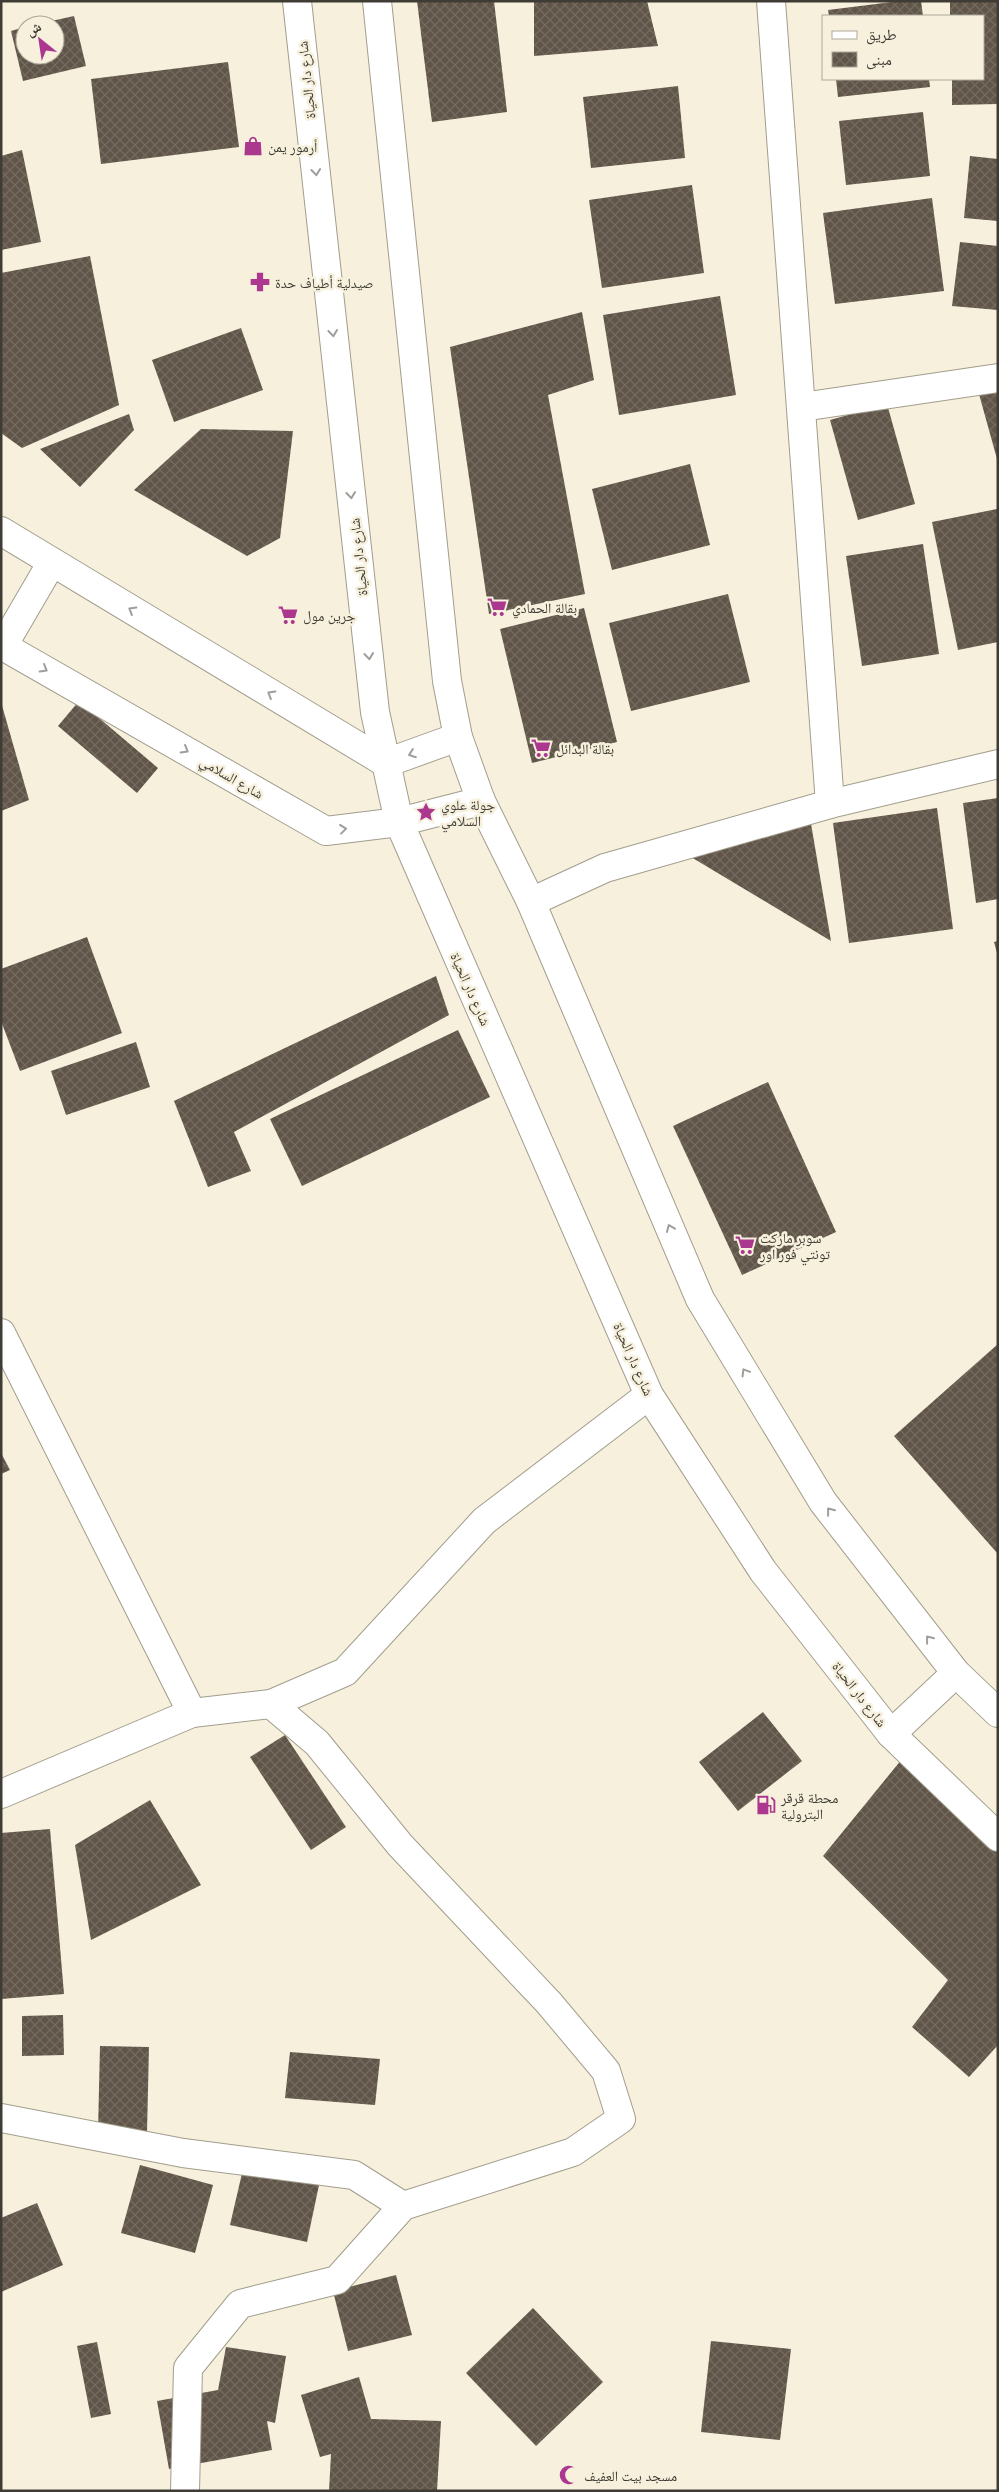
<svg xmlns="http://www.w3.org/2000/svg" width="999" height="2492" font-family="Lato,'Noto Naskh Arabic',sans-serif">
<defs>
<pattern id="building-cross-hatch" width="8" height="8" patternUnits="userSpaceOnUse" patternTransform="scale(1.25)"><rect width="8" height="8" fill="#605548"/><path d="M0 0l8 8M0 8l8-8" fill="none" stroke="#746b60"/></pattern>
</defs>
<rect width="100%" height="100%" fill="#f6f0dd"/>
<g fill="url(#building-cross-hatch)">
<path d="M417,1h77l13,111 -75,10z"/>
<path d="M534,1h113l11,45 -124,10z"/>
<path d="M900,1h21l2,15h-94l-1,-6z"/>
<path d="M950,1h48v103l-46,1v-26h31v-63h-33z"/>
<path d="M74,16l12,50 -63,15 -12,-50 14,-4v28h30v-30l-17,-1z"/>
<path d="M228,62l11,85 -138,17 -10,-85z"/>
<path d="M836,79h93l1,8 -92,10z"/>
<path d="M678,86l7,72 -94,10 -8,-71z"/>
<path d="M923,112l7,64 -84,9 -7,-64z"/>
<path d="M22,150l19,92 -40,8v-94z"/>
<path d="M970,156l28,3v62l-34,-3z"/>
<path d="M692,185l12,88 -102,15 -13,-88z"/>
<path d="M932,198l12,93 -109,13 -12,-91z"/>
<path d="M960,242l38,4v64l-46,-4z"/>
<path d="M90,256l29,149 -97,43 -21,-15v-160z"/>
<path d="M720,296l16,99 -117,20 -16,-100z"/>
<path d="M582,312l12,68 -46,15 37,199 -96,20 -39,-267z"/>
<path d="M241,328l22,62 -89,32 -22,-62z"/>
<path d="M998,369v90h-1l-23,-83z"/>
<path d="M887,404l28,100 -57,16 -28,-100z"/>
<path d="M129,414l5,16 -54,57 -40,-38z"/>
<path d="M201,429l92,2 -13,107 -33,18 -113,-66z"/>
<path d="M690,464l20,81 -98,25 -20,-81z"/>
<path d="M997,509l1,133 -40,8 -26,-128z"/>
<path d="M923,544l16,110 -77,12 -16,-110z"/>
<path d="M728,594l22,88 -119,29 -22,-88z"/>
<path d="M584,608l33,134 -85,21 -32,-134z"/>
<path d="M79,701l79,67 -21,25 -79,-67z"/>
<path d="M1,702l28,98 -28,11z"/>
<path d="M998,798v101l-22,4 -13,-100z"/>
<path d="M937,808l16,121 -104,14 -16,-120z"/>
<path d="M809,812l22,129 -140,-84z"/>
<path d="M87,937l35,96 -102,38 -19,-50v-52z"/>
<path d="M998,941v12h-1l-3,-11z"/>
<path d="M436,976l13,39 -215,117 17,39 -43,16 -34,-86z"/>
<path d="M458,1030l32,67 -188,89 -32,-67z"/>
<path d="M136,1042l14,45 -84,28 -15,-44z"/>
<path d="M768,1082l68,150 -94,43 -69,-149z"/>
<path d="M998,1344v210l-104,-118z"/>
<path d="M1,1453l9,17 -9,4z"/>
<path d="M763,1712l39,49 -64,50 -39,-49z"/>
<path d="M285,1735l61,92 -35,23 -61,-93z"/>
<path d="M902,1759l96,85v201l-29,32 -57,-50 36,-47 -125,-124z"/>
<path d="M150,1800l51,85 -110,55 -16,-95z"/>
<path d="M50,1829l14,165 -63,5v-166z"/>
<path d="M63,2015l1,40 -42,1v-40z"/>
<path d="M100,2046l49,1 -2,85 -49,-1z"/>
<path d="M290,2052l90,7 -5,46 -90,-7z"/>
<path d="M140,2165l73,20 -18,68 -74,-20z"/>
<path d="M243,2169l76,16 -12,57 -77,-17z"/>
<path d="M37,2203l26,62 -62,27v-74z"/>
<path d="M396,2275l16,60 -64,16 -15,-60z"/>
<path d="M533,2308l70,74 -67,64 -70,-73z"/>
<path d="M711,2341l80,8 -11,91 -79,-8z"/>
<path d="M97,2342l14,72 -20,4 -14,-72z"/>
<path d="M226,2347l60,9 -11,67 -8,-2 5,29 -103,19 -12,-68 61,-11z"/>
<path d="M359,2377l12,42 70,2 -4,70h-108l2,-37 -11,3 -19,-62z"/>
</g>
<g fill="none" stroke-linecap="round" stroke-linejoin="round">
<defs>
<g id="minor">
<path d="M771,1l59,803"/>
<path d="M802,407l196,-29"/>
<path d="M1,531l385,232 72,-26"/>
<path d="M1,645l325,186 73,-9 82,-21"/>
<path d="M3,646l49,-84"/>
<path d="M531,902l74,-34 225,-64 168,-40"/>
<path d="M1,1333l191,380"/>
<path d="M1,1794l191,-81 79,-9 74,-32 139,-151 165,-126"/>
<path d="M1,2118l182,35 171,22 49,31"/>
<path d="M185,2491l3,-123 52,-64 97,-24 66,-74 170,-54 48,-33 -15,-48 -57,-68 -149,-158 -83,-102 -46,-39"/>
</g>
<g id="major">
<path d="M297,1l78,711 24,110 250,573 114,176 128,163 107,103"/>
<path d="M377,1l70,680 11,56 23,64 50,101 169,397 123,203 133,171 42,40"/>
<path d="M891,1734l65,-61"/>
</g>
</defs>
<use href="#minor" stroke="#a29d8c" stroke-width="30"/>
<use href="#major" stroke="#a29d8c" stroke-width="30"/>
<use href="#minor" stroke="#fff" stroke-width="28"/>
<use href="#major" stroke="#fff" stroke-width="28"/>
</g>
<defs><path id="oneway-chevron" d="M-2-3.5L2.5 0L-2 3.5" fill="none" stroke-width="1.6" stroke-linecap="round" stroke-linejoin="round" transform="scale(1.25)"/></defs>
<g stroke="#9e9e9a">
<use href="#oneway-chevron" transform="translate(316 172) rotate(84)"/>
<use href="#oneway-chevron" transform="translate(333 333) rotate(84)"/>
<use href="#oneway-chevron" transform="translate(351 495) rotate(84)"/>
<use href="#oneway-chevron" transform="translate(132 610) rotate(-149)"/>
<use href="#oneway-chevron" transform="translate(369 656) rotate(84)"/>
<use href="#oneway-chevron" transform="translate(44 669) rotate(30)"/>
<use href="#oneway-chevron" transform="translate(271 694) rotate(-149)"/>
<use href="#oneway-chevron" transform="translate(185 750) rotate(30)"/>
<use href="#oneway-chevron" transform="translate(412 754) rotate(160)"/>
<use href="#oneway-chevron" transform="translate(343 829) rotate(-7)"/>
<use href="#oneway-chevron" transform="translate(670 1228) rotate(-113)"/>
<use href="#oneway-chevron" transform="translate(745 1372) rotate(-121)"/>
<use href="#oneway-chevron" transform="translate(830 1511) rotate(-128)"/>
<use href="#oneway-chevron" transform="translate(929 1639) rotate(-128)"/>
</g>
<defs>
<symbol id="shop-bare" viewBox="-9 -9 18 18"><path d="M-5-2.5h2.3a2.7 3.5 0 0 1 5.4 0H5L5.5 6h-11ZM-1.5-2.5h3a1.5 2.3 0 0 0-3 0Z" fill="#ab378f" stroke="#f6f0dd" stroke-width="2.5" paint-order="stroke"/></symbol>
<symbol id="pharmacy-bare" viewBox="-9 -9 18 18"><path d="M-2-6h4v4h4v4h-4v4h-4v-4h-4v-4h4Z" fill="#ab378f" stroke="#f6f0dd" stroke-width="2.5" paint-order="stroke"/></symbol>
<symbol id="supermarket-bare" viewBox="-9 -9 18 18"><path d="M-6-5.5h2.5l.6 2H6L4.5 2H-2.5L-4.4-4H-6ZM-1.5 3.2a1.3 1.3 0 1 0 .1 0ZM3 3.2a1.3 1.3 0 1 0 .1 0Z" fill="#ab378f" stroke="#f6f0dd" stroke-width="2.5" paint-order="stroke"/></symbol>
<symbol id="sight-bare" viewBox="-9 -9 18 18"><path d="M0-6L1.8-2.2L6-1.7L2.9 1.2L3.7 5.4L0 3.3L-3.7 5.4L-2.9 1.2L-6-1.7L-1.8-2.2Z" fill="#ab378f" stroke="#f6f0dd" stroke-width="2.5" paint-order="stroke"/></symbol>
<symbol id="fuel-bare" viewBox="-9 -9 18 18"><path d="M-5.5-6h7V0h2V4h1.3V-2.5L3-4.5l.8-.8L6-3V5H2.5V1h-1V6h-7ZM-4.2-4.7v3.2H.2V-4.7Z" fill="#ab378f" stroke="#f6f0dd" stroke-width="2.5" paint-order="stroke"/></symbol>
<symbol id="mosque-bare" viewBox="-9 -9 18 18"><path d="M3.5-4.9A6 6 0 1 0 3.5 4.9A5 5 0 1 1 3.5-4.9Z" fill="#ab378f" stroke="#f6f0dd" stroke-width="2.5" paint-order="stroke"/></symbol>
</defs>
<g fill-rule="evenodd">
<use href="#shop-bare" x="239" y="132" width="28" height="28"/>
<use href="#pharmacy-bare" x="246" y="268" width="28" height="28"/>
<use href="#supermarket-bare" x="483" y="593" width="28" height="28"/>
<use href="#supermarket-bare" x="274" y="601" width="28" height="28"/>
<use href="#supermarket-bare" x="527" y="734" width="28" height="28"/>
<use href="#sight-bare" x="412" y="798" width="28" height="28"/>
<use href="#supermarket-bare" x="731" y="1231" width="28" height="28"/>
<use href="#fuel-bare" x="752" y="1791" width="28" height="28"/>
<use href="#mosque-bare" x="555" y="2461" width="28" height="28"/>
</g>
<g text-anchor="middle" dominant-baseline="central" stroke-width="5" stroke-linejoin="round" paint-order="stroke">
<g font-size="14" fill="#3e3c34" stroke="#f6f0dd">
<text transform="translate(306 80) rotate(-96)">شارع دار الحياة</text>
<text transform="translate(358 557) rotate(-96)">شارع دار الحياة</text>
<text transform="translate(232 777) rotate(30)">شارع السلامي</text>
<text transform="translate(471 989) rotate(66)">شارع دار الحياة</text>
<text transform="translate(634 1359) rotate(66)">شارع دار الحياة</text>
<text transform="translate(860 1694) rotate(52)">شارع دار الحياة</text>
</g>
<g font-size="14" fill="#3e3c34" stroke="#f6f0dd" text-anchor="start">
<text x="268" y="146">أرمور يمن</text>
<text x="275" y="282">صيدلية أطياف حدة</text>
<text x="512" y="607">بقالة الحمادي</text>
<text x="303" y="615">جرين مول</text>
<text x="556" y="748">بقالة البدائل</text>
<text x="441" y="804">جولة علوي<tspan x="441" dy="16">السلامي</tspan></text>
<text x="760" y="1237">سوبر ماركت<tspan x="760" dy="16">تونتي فور اور</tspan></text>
<text x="781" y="1797">محطة قرقر<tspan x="781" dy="16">البترولية</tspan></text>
<text x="584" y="2475">مسجد بيت العفيف</text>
</g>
</g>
<rect width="999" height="2492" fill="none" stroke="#3e3c34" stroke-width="5"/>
<rect x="822" y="15" width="162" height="65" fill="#f6f0dd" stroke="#aca899"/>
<rect x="832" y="31" width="25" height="8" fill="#ffffff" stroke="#aca899"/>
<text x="866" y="40" font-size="15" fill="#3e3c34">طريق</text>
<rect x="832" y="52" width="25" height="15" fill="url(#building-cross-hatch)" stroke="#aca899"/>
<text x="866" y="65" font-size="15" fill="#3e3c34">مبنى</text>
<g transform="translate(40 40) rotate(330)"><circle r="24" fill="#f6f0dd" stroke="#aca899"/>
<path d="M0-4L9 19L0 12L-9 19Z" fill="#ab378f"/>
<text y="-8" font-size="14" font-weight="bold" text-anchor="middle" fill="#3e3c34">ش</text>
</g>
</svg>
